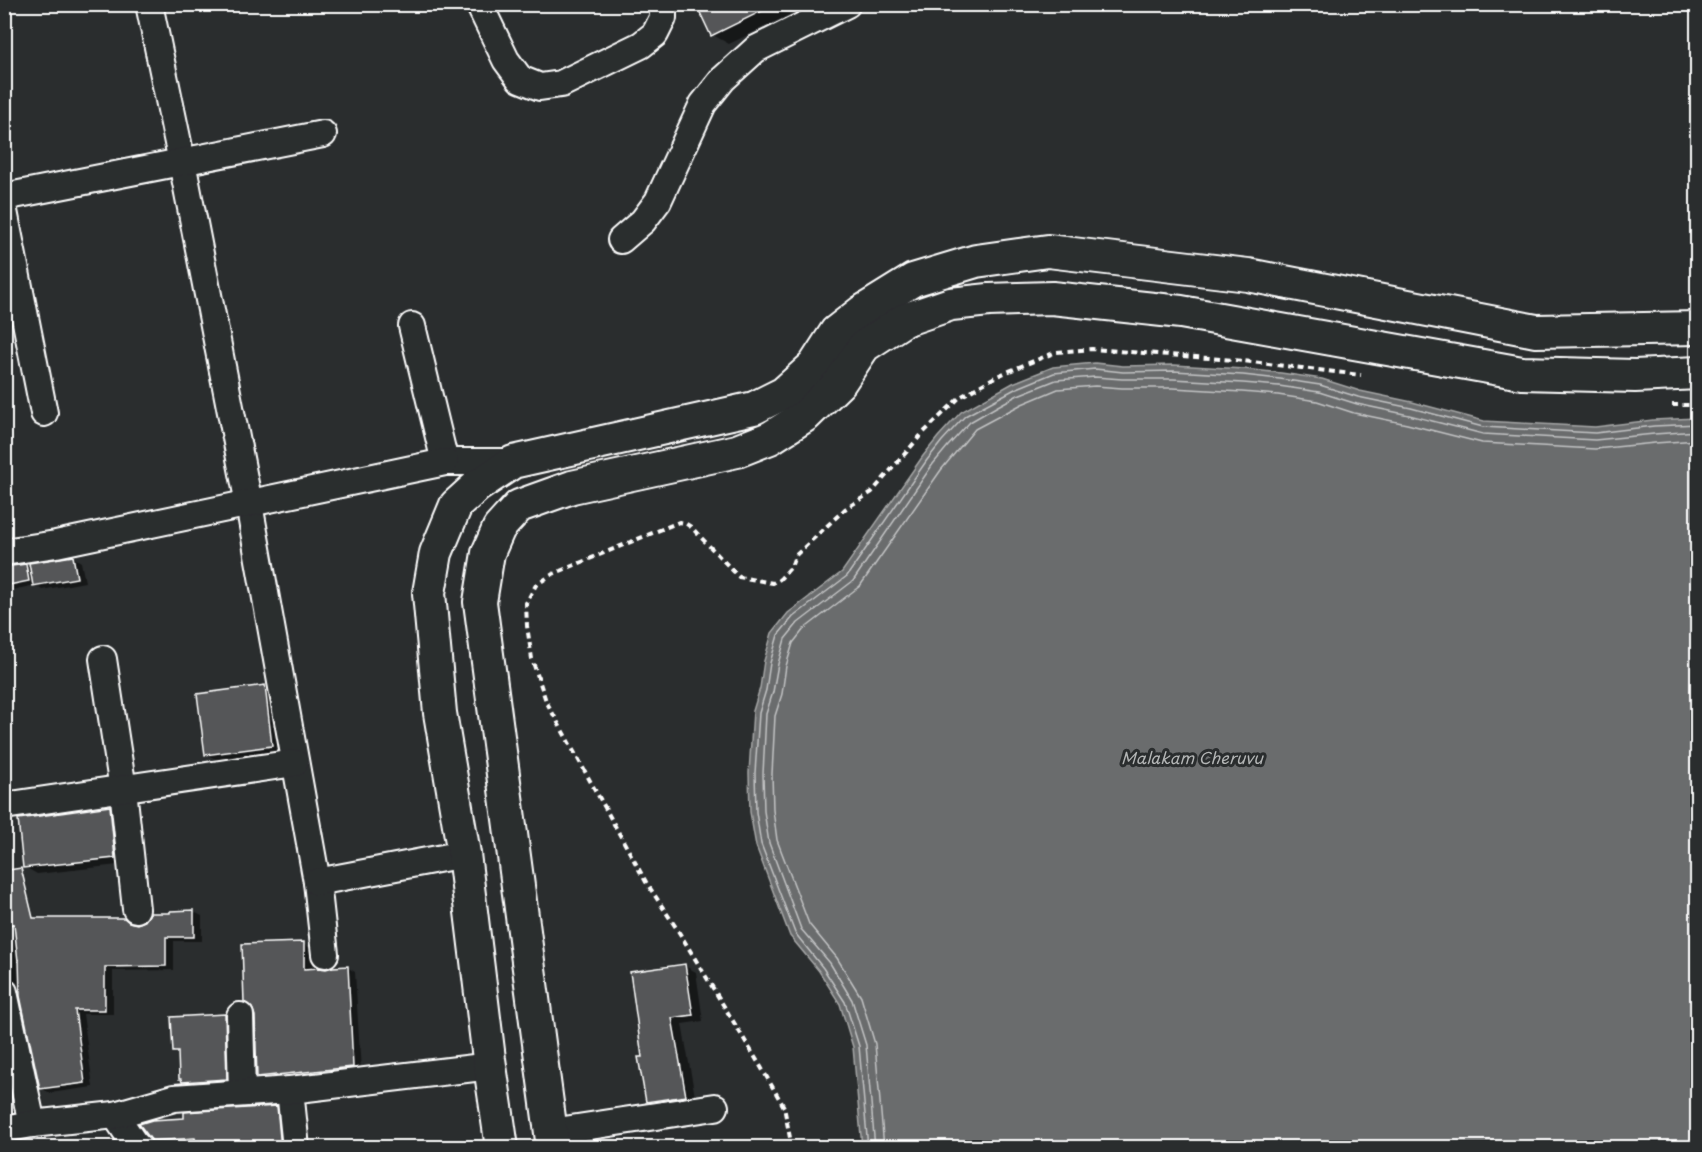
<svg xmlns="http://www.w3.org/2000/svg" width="1702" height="1152" font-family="'Playpen Sans',sans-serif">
<rect width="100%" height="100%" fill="#2a2d2e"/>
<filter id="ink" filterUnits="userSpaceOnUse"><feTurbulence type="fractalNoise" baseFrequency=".0167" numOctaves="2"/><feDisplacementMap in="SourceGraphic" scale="12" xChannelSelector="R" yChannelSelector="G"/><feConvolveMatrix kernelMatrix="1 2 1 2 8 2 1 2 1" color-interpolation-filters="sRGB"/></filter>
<g filter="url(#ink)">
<path fill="#6a6c6d" stroke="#a6a7a7" stroke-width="1.5" d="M1095,363l28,3 51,-1 70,4 37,4 41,6 38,12 52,11 72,19 111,6 58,-7 44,-2v729h-835l-9,-100 -13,-43 -21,-33 -29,-35 -34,-90 -6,-34 -1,-39 4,-62 7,-23 4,-27 8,-28 16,-20 54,-41 81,-116 15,-19 23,-25 52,-29 40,-16z"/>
<g fill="#0007">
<path d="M698,4h114l-83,40 -16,-9z"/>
<path d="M73,557l8,5 4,20 -43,8 -7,-5 -31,7v-24l22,-3 5,3z"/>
<path d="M264,687l13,7 7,59 -65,8 -13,-7z"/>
<path d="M109,807l13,7 5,50 -90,10 -12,-7z"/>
<path d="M194,912l8,4v25h-28v29l-61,1v43h-30l10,73 -43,6 -9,-5 -20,-97 -4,-9 -8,-1 -5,3v-53l10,5 8,34 110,-45h5z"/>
<path d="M303,944l9,5v21h14l21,-3 8,5 6,99 -95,10 -8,-5z"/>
<path d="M685,966l11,6 7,49 -21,3 14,78 -38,6 -11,-7z"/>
<path d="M225,1016l8,4 1,63 -43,3 -8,-4 -4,-28 -5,-2 -2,-34z"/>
<path d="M4,1050l14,48h-6l4,20 -12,3z"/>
<path d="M276,1107l9,6 4,35h-103v-5l-24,2 -9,-5 33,-21z"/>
<path d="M112,1139l8,5 3,4h-40l-1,-8z"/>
<path d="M456,1141l9,7h-53z"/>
<path d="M21,1143l7,5h-24v-4z"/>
</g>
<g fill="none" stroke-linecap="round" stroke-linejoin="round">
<g stroke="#c3c4c5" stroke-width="1.5">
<path d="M868,1148l-9,-102 -14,-44 -22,-34 -28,-35 -34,-89 -5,-32 -1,-39 4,-60 7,-23 4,-27 8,-28 15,-18 54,-41 80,-116 15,-19 23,-25 50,-27 39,-16 41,-4 28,3 51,-1 69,4 37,4 40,6 38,12 53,11 72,19 112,6 59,-7 44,-2"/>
<path d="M875,1148l-9,-103 -14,-45 -22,-37 -29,-34 -32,-86 -5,-32 -1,-37 3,-60 7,-22 5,-28 7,-25 13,-16 55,-42 80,-117 15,-18 22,-24 26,-15 22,-12 38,-15 39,-3 27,2h51l70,4 36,3 40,6 38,12 52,11 74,19 112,6 59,-6 44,-3"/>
<path d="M884,1148l-9,-104 -14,-47 -24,-39 -28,-34 -32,-84 -4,-30 -1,-36 3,-58 7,-22 4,-28 7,-23 11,-14 56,-43 81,-116 34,-41 47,-25 36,-15 37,-3 27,2h51l69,4 36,3 39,6 37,12 53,11 75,19 113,6 60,-6 43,-3"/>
</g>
</g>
<g fill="#555758" stroke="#fff" stroke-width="1.5">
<path d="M696,4h80l-65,32z"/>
<path d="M73,556l4,22 -44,8 -4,-23z"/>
<path d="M26,564l3,17 -25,5v-19z"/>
<path d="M265,685l7,61 -67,9 -8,-61z"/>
<path d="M110,806l5,52 -92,10 -5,-49z"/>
<path d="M21,868l12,50h91l5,4 8,2 8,-3 5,-8h20v-2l24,-1v27h-28v29l-61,1v43h-30l10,73 -45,6 -20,-93 -1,-36 -1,1 -4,-37 -10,2v-47l5,-1v-8z"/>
<path d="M304,942v27l15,-1 7,1 7,-2 15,-1 5,101 -96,10 -2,-61 -3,-8 -8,-6 -2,-58z"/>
<path d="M685,964l8,51 -21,3 14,78 -40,6 -8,-45h4l-12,-85z"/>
<path d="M225,1014l2,65 -45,3 -1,-3h-2l-1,-27h-5l-2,-35z"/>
<path d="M277,1106l4,42h-84l-2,-10 -43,3 -13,-17 13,-4 32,-2v-6z"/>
</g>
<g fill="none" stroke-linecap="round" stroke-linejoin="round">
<defs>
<g id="minor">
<path d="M149,4l33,158 67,342 68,378 8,72"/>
<path d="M479,4l27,56 14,19 20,8 21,-3 80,-39 14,-11 8,-16v-14"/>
<path d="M4,197l319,-63"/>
<path d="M4,211l40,202"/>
<path d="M621,240l22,-19 15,-20 45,-97 20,-25 33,-30 91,-45"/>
<path d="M412,326l33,136h68"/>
<path d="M4,552l52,-8 389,-82"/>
<path d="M103,659l20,130 13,120"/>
<path d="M4,806l291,-43"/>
<path d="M317,882l147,-28"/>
<path d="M4,992l28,132"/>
<path d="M240,1016l2,77"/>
<path d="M290,1090l6,58"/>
<path d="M115,1115l19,28 5,5"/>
<path d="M4,1129l28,-5 83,-9 59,-17 116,-8 201,-24"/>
<path d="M551,1132l164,-25"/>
</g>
<g id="tertiary">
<path d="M502,1148l-13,-89 -25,-205 -24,-141 -11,-120 7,-40 20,-48 21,-19 36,-24 241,-54 30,-15 30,-27 22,-34 27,-21 50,-31 63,-19 72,-10 200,24 288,56 162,-3"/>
<path d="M553,1148l-73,-546 8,-49 11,-25 20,-22 53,-19 165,-36 33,-13 36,-23 34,-33 24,-36 40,-26 47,-16 38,-4 63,-2 129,14 341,61 113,3 63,-3"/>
</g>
</defs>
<use href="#minor" stroke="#fff" stroke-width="30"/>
<use href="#tertiary" stroke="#fff" stroke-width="36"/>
<g stroke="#fff" stroke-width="4" stroke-dasharray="6 4.5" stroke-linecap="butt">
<path d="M1672,405h26"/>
<path d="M792,1148l-8,-41 -23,-40 -84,-138 -31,-47 -100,-181 -14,-42 -5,-33 -1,-23 10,-18 17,-11 126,-52 6,1 6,4 48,50 34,6 7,-4 11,-12 4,-11 50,-47 27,-17 49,-57 39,-38 37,-21 59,-24 36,-3 142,11 127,15"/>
</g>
<use href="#minor" stroke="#2a2d2e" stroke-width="26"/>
<use href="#tertiary" stroke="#2a2d2e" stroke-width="32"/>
</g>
</g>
<g text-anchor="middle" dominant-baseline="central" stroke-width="6" stroke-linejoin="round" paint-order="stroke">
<g font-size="16" font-style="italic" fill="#b4b6b6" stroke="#2a2d2e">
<text x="1192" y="757">Malakam Cheruvu</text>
</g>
</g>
<rect width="1702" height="1152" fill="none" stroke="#2a2d2e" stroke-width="24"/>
<rect x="12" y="12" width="1678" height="1128" fill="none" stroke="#fff" stroke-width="2" filter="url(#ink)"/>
</svg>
